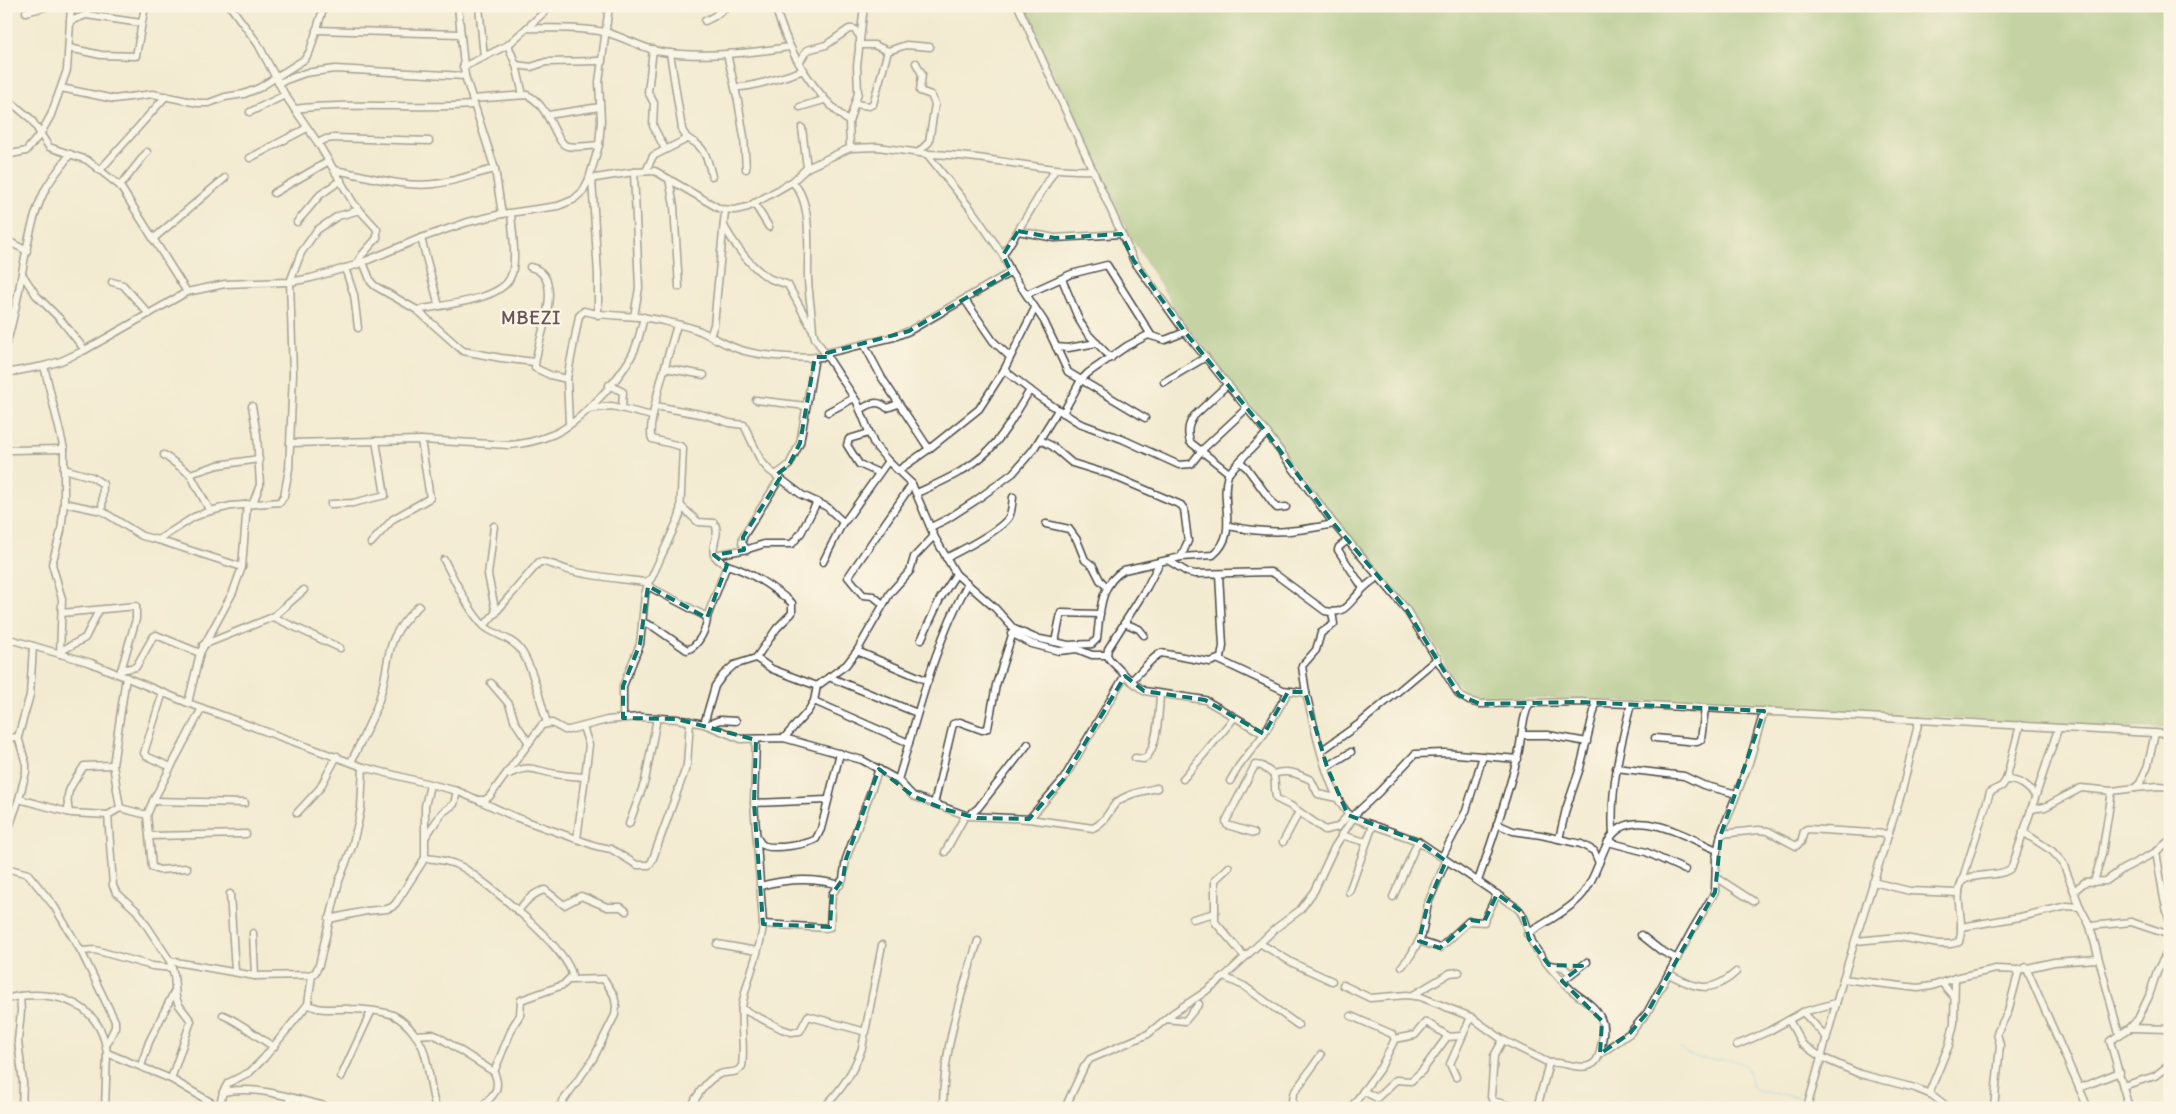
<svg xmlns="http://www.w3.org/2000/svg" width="2176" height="1114" font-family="Delius,sans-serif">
<rect width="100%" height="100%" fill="#fcf5e5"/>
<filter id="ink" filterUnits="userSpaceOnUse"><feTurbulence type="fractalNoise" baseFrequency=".02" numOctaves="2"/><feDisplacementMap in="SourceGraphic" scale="10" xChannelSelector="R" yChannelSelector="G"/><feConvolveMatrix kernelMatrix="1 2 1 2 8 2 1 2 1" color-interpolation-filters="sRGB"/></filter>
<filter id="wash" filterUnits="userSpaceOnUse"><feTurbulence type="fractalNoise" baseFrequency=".0096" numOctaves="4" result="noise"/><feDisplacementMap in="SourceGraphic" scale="20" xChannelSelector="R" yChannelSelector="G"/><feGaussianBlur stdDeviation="1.12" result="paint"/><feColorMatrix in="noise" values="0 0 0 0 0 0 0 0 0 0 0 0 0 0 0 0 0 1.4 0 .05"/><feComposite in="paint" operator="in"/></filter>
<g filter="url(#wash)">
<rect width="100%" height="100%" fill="#f3ebd1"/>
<path fill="#8fb76d" stroke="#5d714c" d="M1022,6h1148v721l-88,-1 -317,-20 -263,-9 -34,-3 -12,-11 -24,-45 -93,-111 -159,-211 -49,-79z"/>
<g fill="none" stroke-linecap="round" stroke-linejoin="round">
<g stroke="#65c6e3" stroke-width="1">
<path d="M1681,1048c17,19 45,6 59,14 13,7 7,23 17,29l49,7"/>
<path d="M1813,1100l16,6 16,2"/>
</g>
</g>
</g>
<g filter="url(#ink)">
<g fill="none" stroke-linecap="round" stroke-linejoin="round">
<defs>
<g id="minor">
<path d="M230,6l28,38 27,51 33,48 36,61 23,25v9l-15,17 -6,10"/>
<path d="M458,6l7,70 30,93 7,45"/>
<path d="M479,6l5,51"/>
<path d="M775,6c13,46 37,86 74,116"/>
<path d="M1018,6l116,255 51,71 82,101 67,91 72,85 53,86 10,6 11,3 99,-2 52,2 539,30"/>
<path d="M26,12l23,-6"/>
<path d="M70,21l16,-6 55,8"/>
<path d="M705,21l8,-4 15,-11"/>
<path d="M527,28c26,1 52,-1 77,4 19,4 38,17 58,20 38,6 89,1 127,-5"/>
<path d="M316,30l144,4"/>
<path d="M508,45l8,20 7,30"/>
<path d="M859,45h15l14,6 18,-6 24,2"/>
<path d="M69,48l32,7 35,1 9,-50"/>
<path d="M653,49l-5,43 6,11 -1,23 12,23"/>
<path d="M670,53l12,76c5,13 9,9 17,17 8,7 10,20 13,30"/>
<path d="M727,54l11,47 6,36 2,32"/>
<path d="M799,63l8,-13 19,-5 23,-16h5l6,7"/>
<path d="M916,63l6,11 -2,17 11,4 4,9 -6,38 -10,10"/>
<path d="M516,65l15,2 15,-5 56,-1"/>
<path d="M463,67l45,-22 43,-39"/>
<path d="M278,83l27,-10 30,-4 130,7"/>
<path d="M735,87c12,2 55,-12 69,-17"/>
<path d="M61,88l53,11 39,-5 45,9h11l16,-6 19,-3 15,-6 46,-29 5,-8 14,-45"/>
<path d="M6,98l25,21 18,28 38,13 33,26 67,106"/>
<path d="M472,99l55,-4c23,10 28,48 40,51 10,2 22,0 32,-1"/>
<path d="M856,104l13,2 4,-2 15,-53"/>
<path d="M800,107l24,-7"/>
<path d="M294,109c60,-7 120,0 180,-4"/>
<path d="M250,112l35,-17"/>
<path d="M548,115l52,-8"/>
<path d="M802,128l5,40"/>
<path d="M318,143l8,-4 9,-1 94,3"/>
<path d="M850,148l-1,-26 9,-29 -1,-27 7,-60"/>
<path d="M927,154c56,0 110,18 166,16"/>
<path d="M6,155l20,-4 15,-18 10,-18 16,-45 4,-64"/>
<path d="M250,158l57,-30"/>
<path d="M101,169l65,-73"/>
<path d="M334,170c33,5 67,18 100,14 21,-2 41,-11 61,-15"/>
<path d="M646,171l7,-15 34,-17"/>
<path d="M634,172l5,116 -5,28"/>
<path d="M589,179l45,-7 21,-1 65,38 15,1 13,-3 44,-25 15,-14 43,-20 28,-1 49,7 44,55 32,46 8,17 33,49 24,51 77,46"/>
<path d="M592,179l6,96v40"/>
<path d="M669,179l5,27 5,81"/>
<path d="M792,182c22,19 15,71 16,98 1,17 4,34 5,51l2,7 42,64 17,42 14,17 24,23 22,52 22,38 39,34 19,21 21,9 20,4 13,3 24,-1 5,-5c3,-25 2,-55 27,-69l57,-13 32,-2c27,-22 6,-53 15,-80 3,-7 32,-34 39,-42"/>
<path d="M120,186l27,-34"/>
<path d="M274,193l55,-32"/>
<path d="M754,203l15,24"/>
<path d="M297,222l23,-27 21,-15"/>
<path d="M724,226c10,18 25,39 43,51 6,4 15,5 21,8l23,42"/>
<path d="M1018,231l37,7 66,-4"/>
<path d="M421,238l18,68"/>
<path d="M153,239l72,-61"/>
<path d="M6,240l21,11"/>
<path d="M1003,255l52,-85"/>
<path d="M363,262l8,20 4,4 42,24 46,41 38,7 34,4"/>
<path d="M530,267c40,9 4,77 5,101l15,7 17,4"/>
<path d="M345,268l9,27 4,33"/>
<path d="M22,274l14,21 25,25 24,30"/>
<path d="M1062,279l17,41 8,13 24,25"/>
<path d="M112,282l11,3 26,29"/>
<path d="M1027,294l44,-20 36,-9 44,70"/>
<path d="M965,300l28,41 16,15"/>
<path d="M417,310c23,-5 82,-9 93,-32 8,-14 2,-49 1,-65"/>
<path d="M710,336l4,-11 11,-114"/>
<path d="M6,344c17,-50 16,-107 39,-154 7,-13 17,-24 25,-36"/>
<path d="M864,344l18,34 47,71"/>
<path d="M1056,347l12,1 29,-5"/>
<path d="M827,353l67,-16 15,-6 102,-59"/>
<path d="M44,366l20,83v54l-3,28 -9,33 10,35 -2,55"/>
<path d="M665,368l39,7"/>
<path d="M1004,370l35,27 40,26 43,16 57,26 12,-1 11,-14 45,-42"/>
<path d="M6,373l38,-7 17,-5 24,-11 102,-58 38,-8 65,-2 21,-4 45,-13 65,-27 47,-16 34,-8 56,-8 15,-6 10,-9 6,-12 10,-34 2,-24 -2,-39 10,-76"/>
<path d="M1164,382l42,-25"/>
<path d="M1228,384l-34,32c-6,9 -7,15 -4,26l39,31"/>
<path d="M609,385l14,7 -1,16"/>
<path d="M756,400l50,6"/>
<path d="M252,406l5,28 3,51 -7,18"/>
<path d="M655,406l50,9 24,8 15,2 17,36 8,9 33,25 25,12 16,15 3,-2 42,-59"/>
<path d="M588,409l24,-3 40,10"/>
<path d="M860,410c10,-6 17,-11 27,-2l11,-4"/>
<path d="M828,412l26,-14"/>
<path d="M1063,413l18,-33 7,-7 39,-27 21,-11 17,5 20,-8"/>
<path d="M569,423l-2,-44 12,-63 5,-5c25,7 50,3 75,9 13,3 29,6 41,11 13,6 24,13 38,18 19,7 70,11 90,7"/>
<path d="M869,433l-20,6 -2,6 12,19 20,9"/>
<path d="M1040,440l12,6 20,17 39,12 70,30 3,4 4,32 -7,16"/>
<path d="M290,443l131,-3 88,5c15,-1 31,-5 45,-11 27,-12 68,-57 80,-83 5,-11 7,-23 10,-34"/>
<path d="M11,450l53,-1"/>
<path d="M164,455l26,19 28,-9 41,-6"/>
<path d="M1240,462l7,6 27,37 3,3 9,-1"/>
<path d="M64,469l28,8 11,7 -1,27"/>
<path d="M899,470l30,-21 50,-40 25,-39 31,-62"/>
<path d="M190,474l20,37"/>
<path d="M776,475l13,-10 11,-22 15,-86"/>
<path d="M917,493c24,-11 52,-23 71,-42 17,-17 29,-40 42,-61"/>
<path d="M64,503l38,8 40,25 16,4 36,-23 16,-6 21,-5 49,-4 4,-6 5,-27 4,-95 -3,-92 11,-29 16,-23 21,-14 22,-6"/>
<path d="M331,504l22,-1 32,-8 -9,-54"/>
<path d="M682,507l16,15 16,1c8,10 -5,24 1,33 4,7 14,10 21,12 21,8 38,20 56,35v10l-15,15 -21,30 -22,7 -11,10 -8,11 -11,38"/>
<path d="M1046,524l23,5 8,11 8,20 8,6 7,14 6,6"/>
<path d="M494,526l-6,49 8,38"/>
<path d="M1229,526c42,9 64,6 105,-2"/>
<path d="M931,527l16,-8 28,-18 38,-28 20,-23 25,-40"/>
<path d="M158,540l84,27"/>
<path d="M1348,540l-9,7 -1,3 25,38"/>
<path d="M371,543l22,-24 37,-21 -9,-58"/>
<path d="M747,550l-5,-7 1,-6 37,-59"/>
<path d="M714,555l34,-6 16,-5h28l9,-11 16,-31"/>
<path d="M946,558c14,-7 55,-28 63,-41 3,-6 3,-13 4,-20"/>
<path d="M444,560c11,20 24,50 40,66 10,9 26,11 35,22 13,15 22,56 28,75"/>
<path d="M1169,561l18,11 8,2 75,-2 5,2 50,37c20,4 23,-7 35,-19 5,-6 12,-11 18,-15"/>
<path d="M823,562l20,-40"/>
<path d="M1160,562l-13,25 -39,62 -1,6 3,5 21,21 13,10 61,9 59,34"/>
<path d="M648,586l59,31 20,-52"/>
<path d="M883,604l-10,-8 -10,-1 -15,-18 64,-93"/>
<path d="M62,613l74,-7v13l-16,55"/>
<path d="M273,617l67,31"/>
<path d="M642,622l12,5 33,23c12,-4 20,-22 20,-33"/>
<path d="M1124,623l15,6 5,6"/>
<path d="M484,626l55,-64c11,-1 22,7 33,9 24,6 49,8 73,11l6,-3 29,-64 3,-67 -3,-2 -28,-7c-7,-12 20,-96 25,-114"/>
<path d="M1011,633l21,11 27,7 18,-2 15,6h15"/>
<path d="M6,638l85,25 97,40 175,64 94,24 21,9h7l5,-4 52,-71 10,-2 13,7h4l38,-10 32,-3 38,2 27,5 37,15 43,-1 78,22 36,20 15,16 55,20 61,3 64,9c11,-5 15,-15 22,-24 10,-10 28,-13 42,-16"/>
<path d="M921,640l19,-41 16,-25"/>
<path d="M1055,642l6,-29 39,1"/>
<path d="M203,645l70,-28 31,-27"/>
<path d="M61,651l24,-13 14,-28"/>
<path d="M857,651l71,30"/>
<path d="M756,658l16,11 45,17"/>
<path d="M1219,660l64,30 23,3c8,31 22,107 47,125l65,23 99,67c11,9 10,29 19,41 9,13 21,27 32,38 11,11 27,17 33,32 4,8 2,18 0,27 -1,6 -2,13 -7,17 -13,10 -31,-3 -45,0l-12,45"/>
<path d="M121,670l15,-3 17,-30 3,-2 44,18"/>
<path d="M126,677l-13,88 7,43 -12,7 5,71 3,6 21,19 33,50 4,14 2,23 3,7 12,16 -20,58"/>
<path d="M829,677l88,36"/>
<path d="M1131,681c8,-7 22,-25 30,-28l49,9 11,-4 2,-12 -4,-72"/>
<path d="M491,683l18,21 6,18 14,21"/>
<path d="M163,692l-19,61 2,3 25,11"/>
<path d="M1306,693l-4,-27 14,-16 5,-17 13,-9 -2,-12"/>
<path d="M814,701l95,42"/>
<path d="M188,703l12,-50 33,-61 9,-25 5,-63"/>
<path d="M623,718v-32l17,-42 5,-50 4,-13"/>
<path d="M706,725l14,-5 16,1"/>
<path d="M1523,735h25l39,7"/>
<path d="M6,738l12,-1"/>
<path d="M784,738l24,-27 6,-10 3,-15 29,-21 11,-14 33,-58 20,-22 4,-14 20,-21"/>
<path d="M1655,738l42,4 4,-2 4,-32"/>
<path d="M1321,751l38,-27 79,-66"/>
<path d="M1135,758l9,1c14,-9 15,-49 16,-65"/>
<path d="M351,762c9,-19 20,-39 27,-59 15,-43 2,-62 41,-97"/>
<path d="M1327,767l24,-15"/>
<path d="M1616,768l68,8 19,9 34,9"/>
<path d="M509,774c22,-11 26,-3 47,0 10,2 20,2 29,3"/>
<path d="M1273,774c15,-5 25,0 38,6l7,14 19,4"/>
<path d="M1183,779l51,-61"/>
<path d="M898,780c20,-66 36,-135 69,-195"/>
<path d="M2006,780c13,0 20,5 29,15"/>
<path d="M1230,781l9,-15 25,-32 24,-42"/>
<path d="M2135,788l24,-2 11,1"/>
<path d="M19,799l52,14 37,2"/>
<path d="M153,801l92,2"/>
<path d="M480,801l35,16 81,29 15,3 26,16h12l3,-4 35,-96 3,-44"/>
<path d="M754,803l73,-3"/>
<path d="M934,804l19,-80 7,-2 22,8 6,-2 8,-43 18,-56"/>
<path d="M120,808l27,7"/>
<path d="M2031,809l14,-2 36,-19 31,3 23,-3 5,-5 8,-18 7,-32"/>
<path d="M69,812c-5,-22 4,-28 15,-46l29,-1"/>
<path d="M297,813l23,-25 17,-32"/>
<path d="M968,816l10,-8 50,-64"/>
<path d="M1352,817l27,-25 36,-38 30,-1 73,6"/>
<path d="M1029,819l34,-39 62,-105"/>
<path d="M629,824l16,-43 12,-63"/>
<path d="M1497,824l16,7 28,4 40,9 13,7 5,12"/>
<path d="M2023,832l29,19 11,12 17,44 10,19 29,108"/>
<path d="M1254,833l-27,-8 -1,-4 29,-56 7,1 11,8c4,9 0,17 4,25l14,7 34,24 13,-3 10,-12"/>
<path d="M1613,834c-3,-45 7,-87 18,-130"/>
<path d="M1721,834l37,-4 10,1 28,15 5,-4 3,-11 3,-2 81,5"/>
<path d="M1341,835l25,7"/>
<path d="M6,836l13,-37 7,-27v-8l-8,-27 12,-42 3,-49"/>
<path d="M150,836l96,-2"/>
<path d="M426,836l16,-23 12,-9 3,-13"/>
<path d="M757,837c2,4 4,8 8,9 11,3 41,-1 51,-7l5,-10 19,-76"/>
<path d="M577,839l12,-94 -6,-18"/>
<path d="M1559,839l7,-30 14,-41 16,-65"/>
<path d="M1283,842l16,-30"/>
<path d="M1608,842l38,10 39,18"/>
<path d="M945,852l20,-36"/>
<path d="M2156,852l8,47 6,25"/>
<path d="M1442,857l24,-46 17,-55"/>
<path d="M1229,867l-14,13v42l30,35"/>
<path d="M6,868l22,6 26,32 27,45 34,70v6l-9,19"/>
<path d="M187,868l-28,2 -7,-3 -5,-52 6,-14 49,-93"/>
<path d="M1716,877l37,24"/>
<path d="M1478,881c14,-40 28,-80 39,-122 5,-17 4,-41 13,-56"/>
<path d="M1962,881l28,-89 12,-6 4,-6 14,-55"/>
<path d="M1873,882l37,9 48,2"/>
<path d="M2094,882l8,-28 10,-63"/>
<path d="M760,886c26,-7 54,-8 80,-1"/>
<path d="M2074,891l11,-9 21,-1 17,-12 33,-17 14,-12"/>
<path d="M1349,892l24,-67"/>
<path d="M230,894l5,77"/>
<path d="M1393,897l25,-56"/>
<path d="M518,911c6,-8 16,-19 27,-21l19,15 17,-9 26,11h14l5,4"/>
<path d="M329,919l37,-8 21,-2 5,-2 4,-4 29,-45v-52l5,-21"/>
<path d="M1193,919l22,-6"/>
<path d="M763,924l63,4 4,-1 2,-33 11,-15 3,-20 33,-90"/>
<path d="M2090,926l41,-4 39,13"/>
<path d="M1961,927l59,-10 47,-11 13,1"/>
<path d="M253,933l2,43"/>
<path d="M1527,934c17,-11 44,-25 56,-40 12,-15 16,-35 25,-52 21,-41 80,-4 109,8"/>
<path d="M1641,935l19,15 17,9"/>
<path d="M1419,941l21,7 29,-27 15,1 13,-28"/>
<path d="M1856,941l43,-4 40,7h12l8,-2c7,-20 -6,-42 3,-61 12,-9 41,-3 50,-14l46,-138"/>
<path d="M717,944l40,7"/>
<path d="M1261,944l32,19 39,18"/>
<path d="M81,951l14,-1 57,16 20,2"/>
<path d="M170,961l85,15 53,-1 7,-2 4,-8 20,-84 13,-34 6,-24 3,-15 2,-41"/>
<path d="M1549,965l14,2 8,7"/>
<path d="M1402,966l9,-11 11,-20 6,-32 18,-42"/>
<path d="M2026,967l62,141"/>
<path d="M1669,974c27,14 42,21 67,-2"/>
<path d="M312,975l-4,29c12,8 29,4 42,5 11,0 36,2 45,7 13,7 27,25 30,39 5,17 5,35 11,53"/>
<path d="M1224,977l20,9 54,39"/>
<path d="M1843,979l75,9 14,-2 23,-8 41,-9 23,1"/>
<path d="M1562,981l25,-19"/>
<path d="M1942,983l12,14"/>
<path d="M1343,985l27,13 37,-3 14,2 50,20 32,23 46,23"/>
<path d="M1413,995l37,-22 9,-1"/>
<path d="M20,996l1,15 -3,30 5,42 -1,25"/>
<path d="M6,1000c9,-5 21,-5 31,-5 37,1 65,19 70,58l-2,55"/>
<path d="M742,1009l40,20 9,3 9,-1 8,-15 58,16"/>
<path d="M1803,1012l23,25"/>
<path d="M223,1015c19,8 34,22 51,32"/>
<path d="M1351,1016l41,18 3,5 -14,28 -30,41"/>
<path d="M1166,1019l19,2 14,-17"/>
<path d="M1789,1020l13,24 19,13 39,17 55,14 17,7 17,13"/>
<path d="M2130,1028l40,1"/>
<path d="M415,1035l17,-1 7,3 55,35 19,-46 7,-11 1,-15 42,-15 9,-9c-1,-25 -88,-96 -110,-109 -12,-6 -24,-8 -37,-9"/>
<path d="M1395,1039l20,-4 11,-13 22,14"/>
<path d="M1503,1040l-9,16 -3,41 2,4 25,7"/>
<path d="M1737,1045l32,-14 34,-19 33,-9"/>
<path d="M107,1053l64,26 48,28"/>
<path d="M1600,1054l30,-21 17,-20 47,-86 21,-35 1,-34 5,-24 28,-71 15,-52"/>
<path d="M141,1066l8,-24 26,-52"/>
<path d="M341,1077l30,-65"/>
<path d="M1456,1077l-6,-13 21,-47"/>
<path d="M2123,1086l32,-10 15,-12"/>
<path d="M2079,1088l41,-16"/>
<path d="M1363,1091l14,7 19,-18 15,1 11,-10 25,-34 14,-1"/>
<path d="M223,1092c34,-7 68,6 102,14"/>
<path d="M1929,1093l20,-48 5,-22 1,-45"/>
<path d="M219,1108l4,-16 5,-9 22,-11 14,-14 44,-54"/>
<path d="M287,1108l3,-10"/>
<path d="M481,1108c12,-13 21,-18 13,-36"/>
<path d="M558,1108l35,-49 22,-44 1,-9 -2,-11 -10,-16 -34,1"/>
<path d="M691,1108c5,-12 16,-29 29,-34 9,-3 16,1 22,-8 3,-19 -2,-39 0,-59 4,-28 19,-55 21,-83l-9,-121 2,-63"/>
<path d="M823,1108c18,-17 31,-37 39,-60l20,-103"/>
<path d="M943,1108c0,-58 17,-112 35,-167"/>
<path d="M1065,1108l19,-41 6,-8 58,-25 25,-21 29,-19 22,-17 52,-49 24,-18 14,-19 20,-43 19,-30"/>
<path d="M1298,1108l-6,-6 1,-8 28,-39"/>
<path d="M1807,1108l36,-129 59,-188 17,-71"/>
<path d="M1994,1108l6,-63 -3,-12 11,-21 11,-42 35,-8 43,-3"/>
<path d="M2129,1108l-19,-67 20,-13 8,-9 11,-23 8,-25 13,-24"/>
<path d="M2165,1108l5,-3"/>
</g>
</defs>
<use href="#minor" stroke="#494844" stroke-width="9"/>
<use href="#minor" stroke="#fff" stroke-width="6"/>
</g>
</g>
<path d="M0 0H2176V1114H0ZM1018,231l37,7 66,-4 13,27 51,71 82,101 67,91 72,85 53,86 21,9 99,-2 185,9 -43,123 -6,58 -68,121 -17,20 -30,21 2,-33 -40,-40 20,-15 -33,-1 -20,-26 -7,-27 -25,-18 -13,28 -13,-2 -31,28 -21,-7 9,-38 18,-42 -28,-20 -70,-26 -21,-48 -22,-75h-17l-24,42 -59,-34 -61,-9 -19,-15 -62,104 -34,39 -52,-1 -33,-9 -31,-13 -34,-27 -33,90 -3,20 -11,15 -2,33 -67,-3 -9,-121 2,-63 -79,-21 -54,-1v-32l17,-42 8,-58 59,32 20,-53 -13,-10 30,-5 -1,-13 37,-59 -4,-3 13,-10 11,-22 15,-86h14l-2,-4 82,-22 102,-59 -8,-17z" fill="#f3ebd1" fill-opacity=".55" fill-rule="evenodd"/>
<path fill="none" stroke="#0f766e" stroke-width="4" stroke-dasharray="10 6" stroke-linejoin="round" d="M1018,231l37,7 66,-4 13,27 51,71 82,101 67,91 72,85 53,86 21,9 99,-2 185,9 -43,123 -6,58 -68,121 -17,20 -30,21 2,-33 -40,-40 20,-15 -33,-1 -20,-26 -7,-27 -25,-18 -13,28 -13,-2 -31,28 -21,-7 9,-38 18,-42 -28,-20 -70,-26 -21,-48 -22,-75h-17l-24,42 -59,-34 -61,-9 -19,-15 -62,104 -34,39 -52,-1 -33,-9 -31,-13 -34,-27 -33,90 -3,20 -11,15 -2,33 -67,-3 -9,-121 2,-63 -79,-21 -54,-1v-32l17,-42 8,-58 59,32 20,-53 -13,-10 30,-5 -1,-13 37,-59 -4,-3 13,-10 11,-22 15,-86h14l-2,-4 82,-22 102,-59 -8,-17z"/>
<g text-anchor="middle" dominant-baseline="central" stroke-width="5" stroke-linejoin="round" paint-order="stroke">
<g font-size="18" font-weight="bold" letter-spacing="1" fill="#6b555c" stroke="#fcf5e5">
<text x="531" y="317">MBEZI</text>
</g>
</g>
<rect width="2176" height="1114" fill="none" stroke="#fcf5e5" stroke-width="25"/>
</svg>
